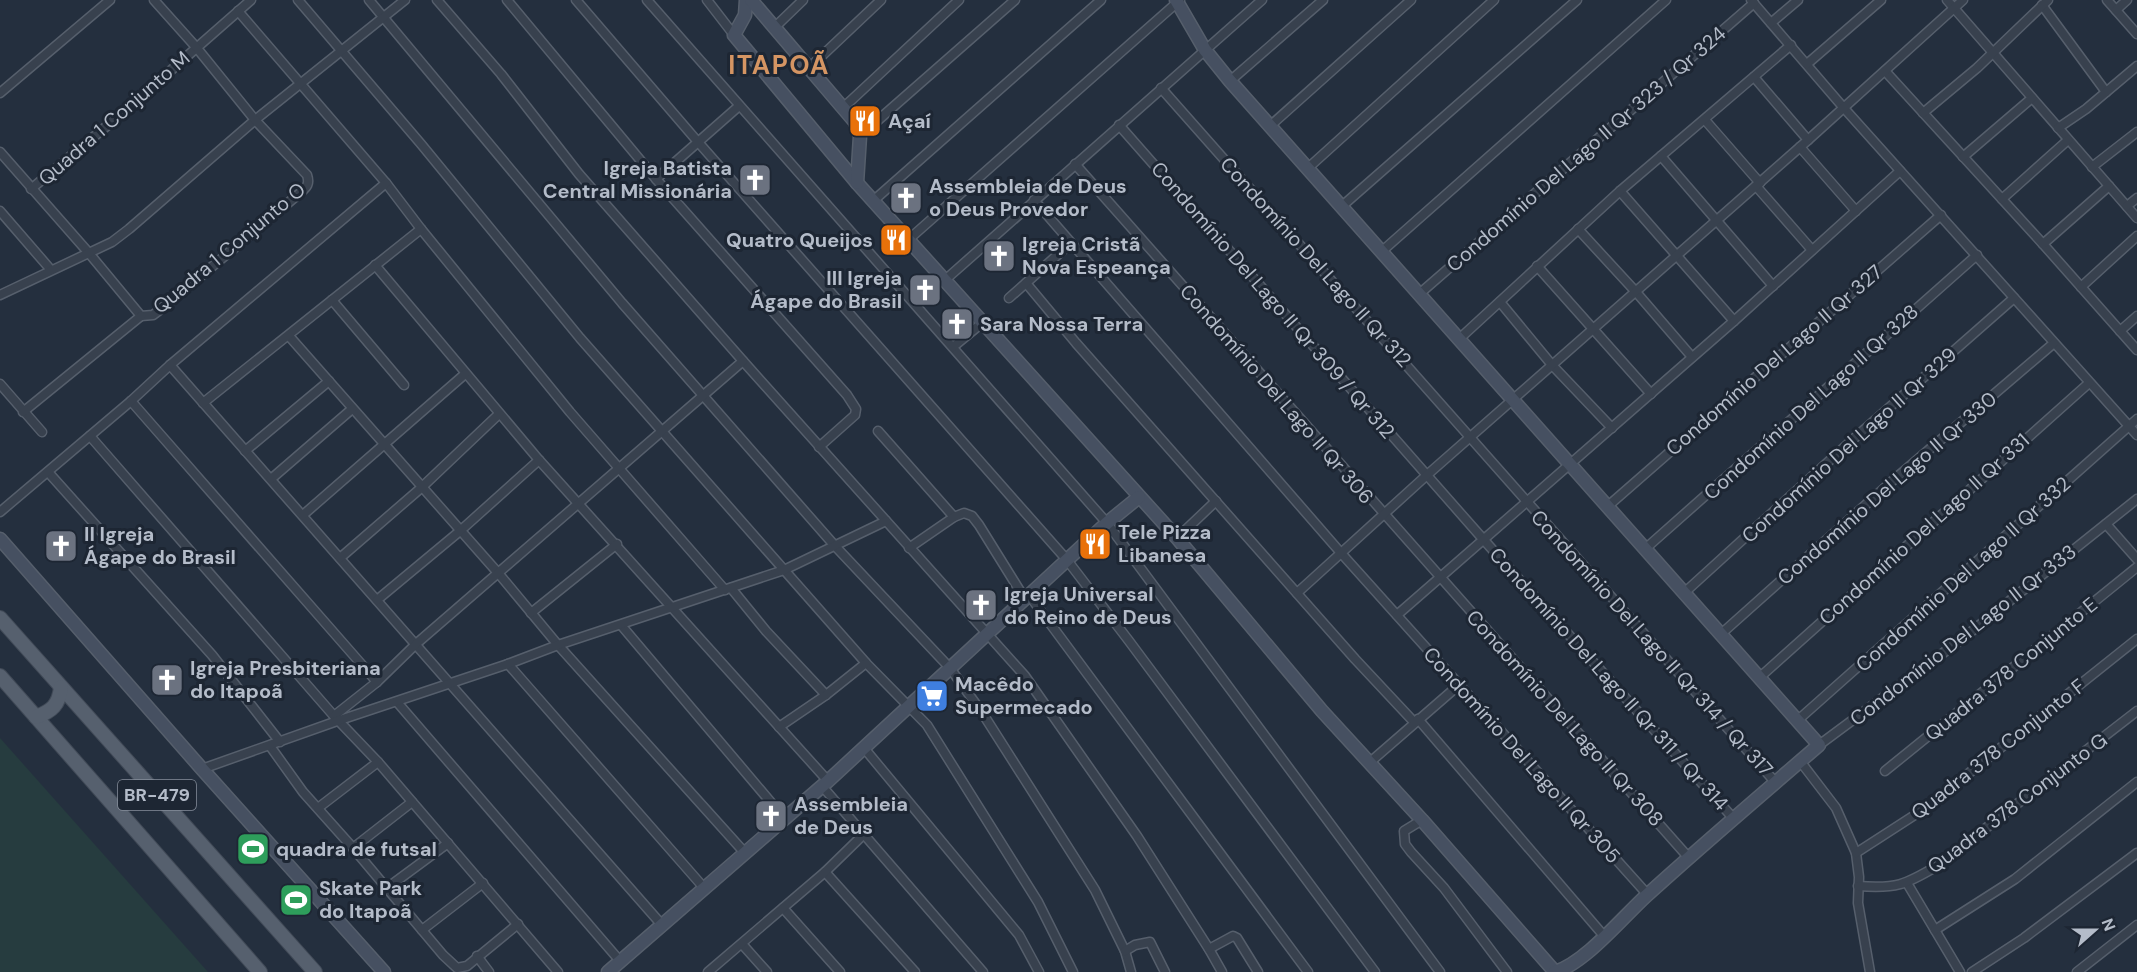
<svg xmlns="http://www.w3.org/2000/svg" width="2137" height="972" font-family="'DM Sans',sans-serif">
<rect width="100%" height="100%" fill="#242f3e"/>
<g fill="#263c3f">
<path d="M0,738l208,234h-208z"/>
<path d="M250,834l17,20 -11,10 -17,-20z"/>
<path d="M296,886l14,16 -14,13 -14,-16z"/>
</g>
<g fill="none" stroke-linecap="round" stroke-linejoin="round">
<defs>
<g id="street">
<path d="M298,0l123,144 159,194 286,325 61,62 111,177 35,70"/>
<path d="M369,0l253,303 213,243 115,122 33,46 112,176 30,61 6,21"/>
<path d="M437,0l64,74 78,100 164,187 282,315 112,160 72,113 13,23"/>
<path d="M507,0l149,179 191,216 9,14 -1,6 -36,32"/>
<path d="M576,0l122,142 369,418 62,81 246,331"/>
<path d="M647,0l460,523 333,449"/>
<path d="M707,0l27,35"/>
<path d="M1751,0l92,107 294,328"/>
<path d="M1947,0l190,218"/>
<path d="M2107,0l30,34"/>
<path d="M2042,5l64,87"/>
<path d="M2116,10l11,-10"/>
<path d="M238,11l148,172 35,46 149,183 155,178"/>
<path d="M1771,23l27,-23"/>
<path d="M775,27l28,-27"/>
<path d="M1807,64l74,-64"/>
<path d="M809,68l72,-68"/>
<path d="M1885,71l158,173 94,106"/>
<path d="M1754,77l54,63"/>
<path d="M1230,81l93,-81"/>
<path d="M1161,88l615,695"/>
<path d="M0,93l110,-93"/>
<path d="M844,107l115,-107"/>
<path d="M1923,113l54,-45 71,-68"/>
<path d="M1705,120l55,63"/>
<path d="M1119,125l364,414 251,280"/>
<path d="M1270,126l141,-126"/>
<path d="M2058,128l28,-19 51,-43"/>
<path d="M860,136l155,-136"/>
<path d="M1800,147l56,64"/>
<path d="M0,152l88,100 53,64"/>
<path d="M1661,156l112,130"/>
<path d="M1963,157l69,-59"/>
<path d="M1075,164l614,694"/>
<path d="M2092,167l45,-35"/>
<path d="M1308,168l186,-168"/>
<path d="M656,179l83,-73"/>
<path d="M1756,186l56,64"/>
<path d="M31,189l89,-74 131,-115"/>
<path d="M1620,191l114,130"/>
<path d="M2002,199l66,-59"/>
<path d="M1034,200l307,353 307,342"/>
<path d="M873,201l228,-201"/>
<path d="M2127,206l10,-8"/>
<path d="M1341,207l236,-207"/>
<path d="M0,211l51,59"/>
<path d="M1578,229l58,63 56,65"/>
<path d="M908,240l272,-240"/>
<path d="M2043,244l66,-58"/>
<path d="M1381,252l285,-252"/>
<path d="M375,265l164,195 289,321"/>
<path d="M1537,266l114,128"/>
<path d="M945,280l317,-280"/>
<path d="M1026,283l50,60 279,316 59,63"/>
<path d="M2081,287l56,-51"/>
<path d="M0,295l112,-53 17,-13 126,-109 150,-120"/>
<path d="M1418,295l336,-292"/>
<path d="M1009,298l62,-55"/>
<path d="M332,300l72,85"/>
<path d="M1500,302l52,63 60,63"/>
<path d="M141,316l12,-1 12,-9 135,-113c7,-6 10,-9 7,-18l-52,-55 -59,-73 -42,-47"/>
<path d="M2120,331l17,-15"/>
<path d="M289,336l210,238 59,71 187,208"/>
<path d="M1458,340l162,-149 171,-146"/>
<path d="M953,347l29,-24"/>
<path d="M170,365l492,560"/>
<path d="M0,384l42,48"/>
<path d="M131,401l246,281"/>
<path d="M203,403l218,-174"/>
<path d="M23,412l118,-96"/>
<path d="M878,431l76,86"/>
<path d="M90,436l244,280 44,46 180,210"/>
<path d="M245,451l84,-70"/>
<path d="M48,472l164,183 68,87"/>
<path d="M271,479l81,-70"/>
<path d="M1608,506l333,-291"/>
<path d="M0,512l131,-111 39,-36 216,-182"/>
<path d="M303,515l162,-141"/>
<path d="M2106,524l31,35"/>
<path d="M1177,538l39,-37"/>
<path d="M909,548l45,-31 10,-4 8,3 7,9 46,74"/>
<path d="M1645,549l332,-294"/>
<path d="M340,558l81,-70 78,-74"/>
<path d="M731,588l35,43 60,64"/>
<path d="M1297,593l130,-118 381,-335 155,-140"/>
<path d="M1684,593l166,-151 164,-144"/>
<path d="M1029,595l279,377"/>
<path d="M377,600l83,-69 79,-71"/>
<path d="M531,613l86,-69"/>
<path d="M1397,615l337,-294 166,-150"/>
<path d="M621,625l164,194"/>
<path d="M1721,634l169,-151 164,-140"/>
<path d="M508,664l197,225"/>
<path d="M1760,677l329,-294"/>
<path d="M397,702l223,259"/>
<path d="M334,716l43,-34 39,-38 327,-283"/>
<path d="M1418,719l186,217"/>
<path d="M1798,720l339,-301"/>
<path d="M779,727l47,-32 40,-32"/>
<path d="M1819,745l143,-106 175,-140"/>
<path d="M270,746l33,46 50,56 90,107 14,13 10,-2 51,-42"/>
<path d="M864,748l155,187 20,37"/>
<path d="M1800,761l36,47 20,45 3,24 -1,26 12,69"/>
<path d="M1369,763l91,-79"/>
<path d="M202,769l138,-49 168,-56 50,-19 226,-75 102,-49"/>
<path d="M1885,771l252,-204"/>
<path d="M822,786l161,186"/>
<path d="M318,808l60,-46"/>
<path d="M1422,820l-18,11 1,13 6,8 33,36 63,84"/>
<path d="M353,848l59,-46"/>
<path d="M1856,853l68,-44 213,-170"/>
<path d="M825,872l90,100"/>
<path d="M1907,883l53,89"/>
<path d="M1858,886c38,3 47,-1 79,-20l200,-155"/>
<path d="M387,888l61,-45"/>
<path d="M783,908l57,64"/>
<path d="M422,930l61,-47"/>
<path d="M1935,930l80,-51 122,-97"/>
<path d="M742,944l25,28"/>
<path d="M1209,949l24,-13 4,2 21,34"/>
<path d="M1125,951l10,-6 15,-3 15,30"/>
<path d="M477,956l12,16"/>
<path d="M708,972l117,-100 39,-38"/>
<path d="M1972,972l52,-34 113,-85"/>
<path d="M2077,972l60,-47"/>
</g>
<g id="secondary">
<path d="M746,0l-1,15 -11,20 123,148 320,355 145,173 100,109 133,152"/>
<path d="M751,0l104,122 5,14 -3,47"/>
<path d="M1176,0l29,50 25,31 589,664c-58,50 -117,100 -173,151 -24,22 -61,67 -91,76"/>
<path d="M0,539l202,230 182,203"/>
<path d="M608,972l220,-191 279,-258 32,-26"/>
</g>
<g id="primary">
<path d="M0,618l315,354"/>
<path d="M0,676l260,296"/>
<path d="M36,717c16,-6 23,-12 25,-30"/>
</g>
</defs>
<use href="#street" stroke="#565f6c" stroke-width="11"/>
<use href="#secondary" stroke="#565f6c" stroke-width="15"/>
<use href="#primary" stroke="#414a57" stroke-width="16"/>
<use href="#street" stroke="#38414e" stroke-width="8"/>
<use href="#secondary" stroke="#465061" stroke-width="12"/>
<use href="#primary" stroke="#56606e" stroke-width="14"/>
</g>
<defs>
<symbol id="restaurant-square" viewBox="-11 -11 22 22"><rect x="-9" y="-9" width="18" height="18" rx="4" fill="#e8710a" stroke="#1d2633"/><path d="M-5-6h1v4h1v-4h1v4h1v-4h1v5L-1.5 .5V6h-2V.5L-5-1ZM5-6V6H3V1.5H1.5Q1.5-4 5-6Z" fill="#fff"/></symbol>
<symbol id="church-square" viewBox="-11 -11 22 22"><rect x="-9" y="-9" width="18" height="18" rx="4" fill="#6b7280" stroke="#1d2633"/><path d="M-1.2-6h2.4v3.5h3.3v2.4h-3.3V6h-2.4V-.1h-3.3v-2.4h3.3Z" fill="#fff"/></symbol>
<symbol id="supermarket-square" viewBox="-11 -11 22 22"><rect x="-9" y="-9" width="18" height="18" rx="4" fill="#3f7fe0" stroke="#1d2633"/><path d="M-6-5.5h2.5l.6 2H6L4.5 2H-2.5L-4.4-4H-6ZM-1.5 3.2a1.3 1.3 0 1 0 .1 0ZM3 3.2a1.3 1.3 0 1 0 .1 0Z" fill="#fff"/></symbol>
<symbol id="stadium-square" viewBox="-11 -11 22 22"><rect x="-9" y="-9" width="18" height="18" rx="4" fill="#2e9e5b" stroke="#1d2633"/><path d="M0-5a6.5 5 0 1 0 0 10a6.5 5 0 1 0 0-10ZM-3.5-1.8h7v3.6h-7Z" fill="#fff"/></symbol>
</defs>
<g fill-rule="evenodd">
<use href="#restaurant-square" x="846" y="102" width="38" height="38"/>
<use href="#church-square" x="736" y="161" width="38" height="38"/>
<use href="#church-square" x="887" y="179" width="38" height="38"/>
<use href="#restaurant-square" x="877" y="221" width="38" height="38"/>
<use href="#church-square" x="980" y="237" width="38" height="38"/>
<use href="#church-square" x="906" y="271" width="38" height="38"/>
<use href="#church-square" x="938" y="305" width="38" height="38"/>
<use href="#restaurant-square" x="1076" y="525" width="38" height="38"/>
<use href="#church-square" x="42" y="527" width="38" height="38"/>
<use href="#church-square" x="962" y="586" width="38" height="38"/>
<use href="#church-square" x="148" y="661" width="38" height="38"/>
<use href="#supermarket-square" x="913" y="677" width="38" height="38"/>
<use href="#church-square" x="752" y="797" width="38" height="38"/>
<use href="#stadium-square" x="234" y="830" width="38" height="38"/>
<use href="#stadium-square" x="277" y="881" width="38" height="38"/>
</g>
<g text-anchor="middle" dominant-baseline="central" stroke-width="6" stroke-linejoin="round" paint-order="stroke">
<rect fill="#1d2633" stroke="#878f9c" stroke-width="1.5" x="118" y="780" width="78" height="30" rx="4.5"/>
<g font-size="18" font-weight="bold" fill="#b4bcc9">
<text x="157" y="795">BR-479</text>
</g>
<g font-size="20" fill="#b4bcc9" stroke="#1d2633">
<text transform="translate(114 118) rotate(-41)">Quadra 1 Conjunto M</text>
<text transform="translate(1586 149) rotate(-41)">Condomínio Del Lago II Qr 323 / Qr 324</text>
<text transform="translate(229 248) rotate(-40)">Quadra 1 Conjunto O</text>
<text transform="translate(1316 262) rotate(48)">Condomínio Del Lago II Qr 312</text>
<text transform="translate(1273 300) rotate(49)">Condomínio Del Lago II Qr 309 / Qr 312</text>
<text transform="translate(1774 360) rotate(-41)">Condomínio Del Lago II Qr 327</text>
<text transform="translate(1277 394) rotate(49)">Condomínio Del Lago II Qr 306</text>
<text transform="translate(1811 402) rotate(-42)">Condomínio Del Lago II Qr 328</text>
<text transform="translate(1849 445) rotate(-42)">Condomínio Del Lago II Qr 329</text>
<text transform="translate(1887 488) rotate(-41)">Condomínio Del Lago II Qr 330</text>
<text transform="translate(1924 529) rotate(-42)">Condomínio Del Lago II Qr 331</text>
<text transform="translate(1963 574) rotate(-42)">Condomínio Del Lago II Qr 332</text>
<text transform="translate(1963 635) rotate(-38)">Condomínio Del Lago II Qr 333</text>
<text transform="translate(1652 643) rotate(48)">Condomínio Del Lago II Qr 314 / Qr 317</text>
<text transform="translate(2011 669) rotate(-39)">Quadra 378 Conjunto E</text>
<text transform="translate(1609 679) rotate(48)">Condomínio Del Lago II Qr 311 / Qr 314</text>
<text transform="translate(1565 718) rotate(48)">Condomínio Del Lago II Qr 308</text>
<text transform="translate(1998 749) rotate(-38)">Quadra 378 Conjunto F</text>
<text transform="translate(1522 755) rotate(48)">Condomínio Del Lago II Qr 305</text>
<text transform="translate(2017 803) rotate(-37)">Quadra 378 Conjunto G</text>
</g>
<g font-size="20" font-weight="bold" fill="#b4bcc9" stroke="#1d2633" text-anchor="start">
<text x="888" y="121">Açaí</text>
<text x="732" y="168" text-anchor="end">Igreja Batista<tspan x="732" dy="23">Central Missionária</tspan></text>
<text x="929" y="186">Assembleia de Deus<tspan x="929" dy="23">o Deus Provedor</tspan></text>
<text x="873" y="240" text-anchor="end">Quatro Queijos</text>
<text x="1022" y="244">Igreja Cristã<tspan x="1022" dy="23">Nova Espeança</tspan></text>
<text x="902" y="278" text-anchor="end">III Igreja<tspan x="902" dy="23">Ágape do Brasil</tspan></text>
<text x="980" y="324">Sara Nossa Terra</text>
<text x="1118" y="532">Tele Pizza<tspan x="1118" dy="23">Libanesa</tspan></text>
<text x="84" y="534">II Igreja<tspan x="84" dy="23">Ágape do Brasil</tspan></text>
<text x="1004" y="594">Igreja Universal<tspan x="1004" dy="23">do Reino de Deus</tspan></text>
<text x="190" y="668">Igreja Presbiteriana<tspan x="190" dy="23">do Itapoã</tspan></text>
<text x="955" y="684">Macêdo<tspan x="955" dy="23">Supermecado</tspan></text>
<text x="794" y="804">Assembleia<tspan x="794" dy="23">de Deus</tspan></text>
<text x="276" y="849">quadra de futsal</text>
<text x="319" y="888">Skate Park<tspan x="319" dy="23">do Itapoã</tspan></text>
</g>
<g font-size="26" font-weight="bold" letter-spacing="1.5" fill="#d59563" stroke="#1d2633">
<text x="779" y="65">ITAPOÃ</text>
</g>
</g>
<g transform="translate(2095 930) rotate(69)" stroke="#1d2633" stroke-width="4.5" paint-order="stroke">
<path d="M0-4.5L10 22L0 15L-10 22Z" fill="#b4bcc9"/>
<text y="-9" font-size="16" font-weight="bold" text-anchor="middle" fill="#b4bcc9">N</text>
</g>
</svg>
